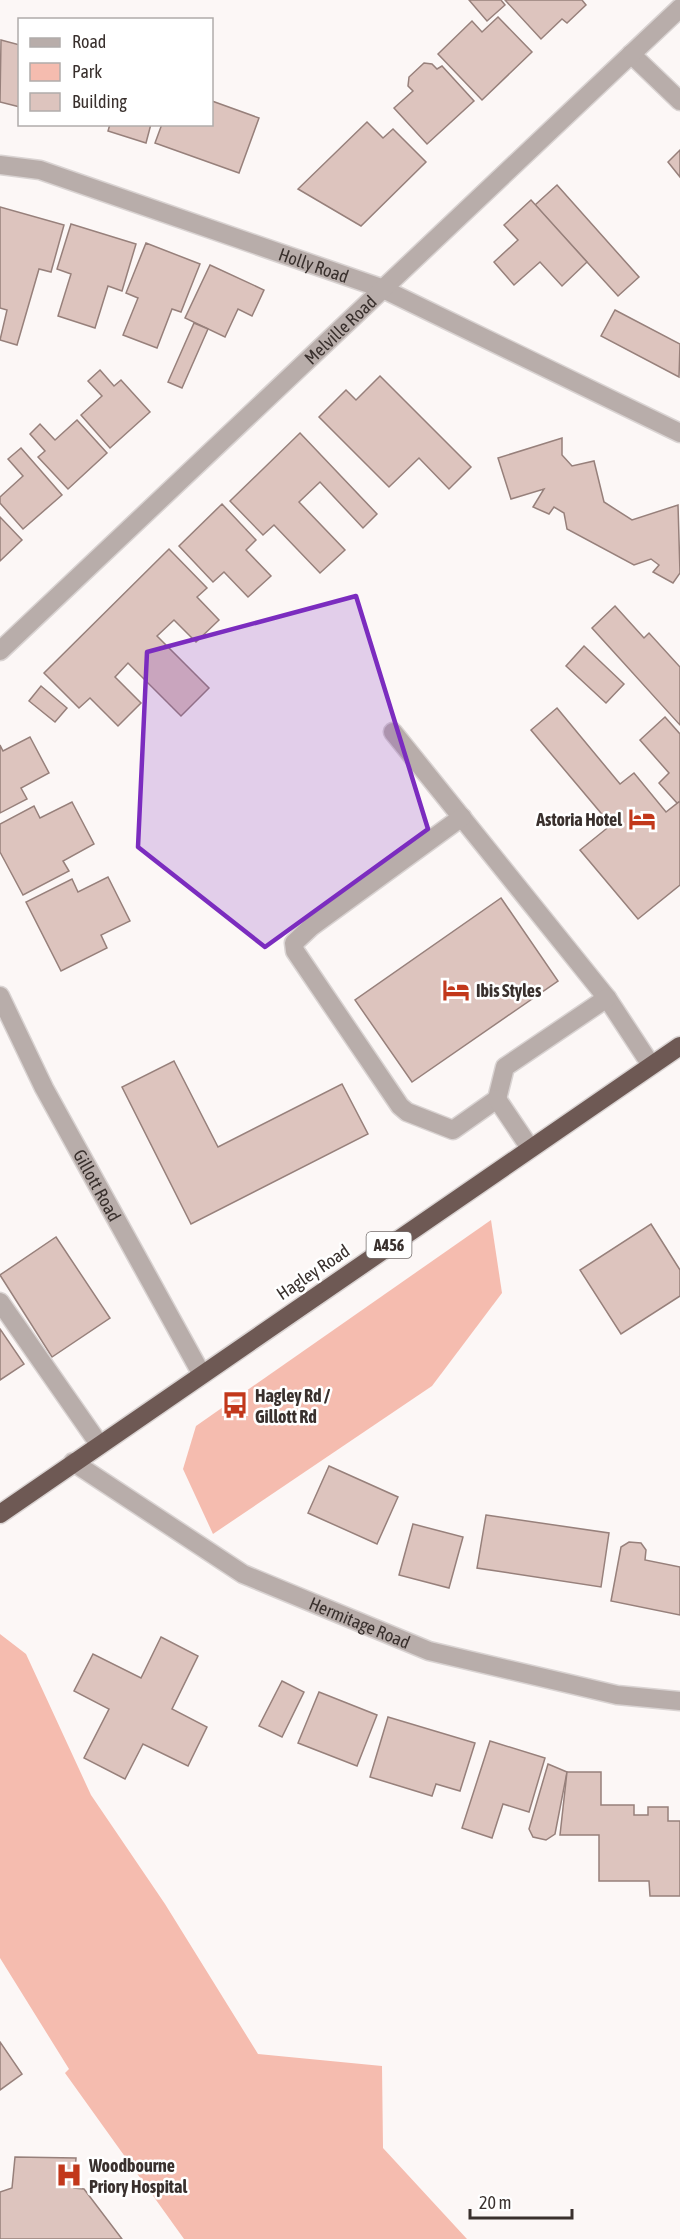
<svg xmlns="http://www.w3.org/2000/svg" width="680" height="2239" font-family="'Asap Condensed',sans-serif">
<rect width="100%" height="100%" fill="#fcf7f6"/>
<g fill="#f5bcaf">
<path d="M491,1220l11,73 -70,93 -219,148 -30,-65 13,-43z"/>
<path d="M0,1634l26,20 65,141 74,109 93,150 124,12 1,82 84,91h-283l-119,-166 4,-4 -69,-111z"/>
</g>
<g fill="#ddc4be" stroke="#97807b" stroke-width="1.5">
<path d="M469,0h32l4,5 -18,16z"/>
<path d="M505,0h77l4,5 -19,18 -5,-4 -21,20z"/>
<path d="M498,17l34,35 -50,48 -44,-46 34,-33 10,11z"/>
<path d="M1,40l19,5v62l-20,-5z"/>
<path d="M424,63l8,1 5,5 5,-3 32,35 -47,43 -33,-36 19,-17 -5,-5 1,-9z"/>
<path d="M212,101l47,17 -20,55 -84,-30 7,-19h50z"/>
<path d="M367,122l16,16 10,-9 33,33 -65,64 -63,-37z"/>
<path d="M110,124h41l-5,19 -38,-12z"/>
<path d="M680,150v27l-12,-15z"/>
<path d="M557,185l82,92 -21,19 -83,-91z"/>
<path d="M531,200l56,62 -25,24 -22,-24 -26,23 -20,-23 24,-22 -14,-15z"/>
<path d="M0,207l64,18 -13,47 -12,-3 -22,76 -17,-5 7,-30 -7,-2z"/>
<path d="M71,224l65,20 -14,47 -14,-5 -13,42 -37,-12 13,-42 -14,-5z"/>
<path d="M146,243l54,21 -19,48 -9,-3 -15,39 -34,-13 15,-37 -12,-5z"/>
<path d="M210,265l54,25 -12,26 -14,-7 -13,28 -40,-19z"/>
<path d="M615,310l65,34 -1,33 -78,-41z"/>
<path d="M194,323l14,6 -26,59 -14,-6z"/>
<path d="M100,370l14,16 7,-6 29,32 -40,36 -29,-33 21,-19 -14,-15z"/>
<path d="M380,376l91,91 -22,22 -30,-31 -30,29 -70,-70 27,-27 10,10z"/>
<path d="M77,420l30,33 -39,36 -30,-32 7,-6 -15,-17 10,-10 15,16z"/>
<path d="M300,433l77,81 -14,14 -43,-46 -21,20 46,48 -25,23 -46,-48 -11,10 -33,-34z"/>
<path d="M562,438v17l10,11 22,-5 10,41 28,18 46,-15 2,68 -7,10 -20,-11 6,-7 -8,-6 -17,6 -67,-36 -3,-16 -10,-6 -5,7 -16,-7 11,-18 -33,10 -13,-41z"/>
<path d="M21,448l41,47 -39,34 -23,-26v-6l23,-21 -15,-17z"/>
<path d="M222,504l34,36 -10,10 25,26 -23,21 -24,-25 -11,10 -34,-36z"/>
<path d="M0,517l22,23 -22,21z"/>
<path d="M169,549l38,39 -10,9 22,23 -23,22 -22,-22 -17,16 52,52 -28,28 -53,-53 -13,14 26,26 -23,23 -28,-28 -11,10 -35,-35z"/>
<path d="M615,606l29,32 5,-5 31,34v58l-88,-97z"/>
<path d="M584,646l40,38 -18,19 -40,-37z"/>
<path d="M41,686l26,22 -12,14 -26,-21z"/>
<path d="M557,708l63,76 14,-11 32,39 14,-11v84l-42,34 -58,-69 31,-25 -80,-95z"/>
<path d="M665,717l15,17v67l-3,2 -18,-20 10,-10 -29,-33z"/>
<path d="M30,737l19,36 -28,15 6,11 -27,14v-68l3,6z"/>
<path d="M72,802l22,42 -31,17 6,10 -46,24 -23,-43v-28l34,-18 6,12z"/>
<path d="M108,877l22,44 -29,14 6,13 -46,23 -35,-69 46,-23 6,13z"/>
<path d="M501,898l57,83 -146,101 -57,-82z"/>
<path d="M174,1061l44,86 124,-63 26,50 -177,90 -69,-137z"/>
<path d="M651,1224l29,46v26l-59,38 -41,-64z"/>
<path d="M56,1237l54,81 -58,39 -52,-82z"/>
<path d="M0,1329l24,35 -24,16z"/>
<path d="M329,1466l69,31 -21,47 -69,-31z"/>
<path d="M486,1515l123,18 -8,54 -124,-19z"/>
<path d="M413,1524l50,13 -14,51 -50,-13z"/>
<path d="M629,1542l12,1 5,7 -1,10 35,7v48l-69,-14 10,-54z"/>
<path d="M161,1637l37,19 -26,53 35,18 -19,39 -45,-22 -18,35 -41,-21 25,-49 -35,-18 19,-37 48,24z"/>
<path d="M282,1681l22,11 -22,45 -23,-11z"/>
<path d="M319,1692l58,23 -20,51 -59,-23z"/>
<path d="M388,1717l87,26 -15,48 -24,-7 -4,12 -62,-19z"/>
<path d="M490,1741l55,17 -16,54 -26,-8 -11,34 -30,-10z"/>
<path d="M548,1764l19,8 -12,62 -9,6 -13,-3 -4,-8z"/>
<path d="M567,1772h34v33h33v10h14v-8h20v14h12v75h-30l-1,-15h-50v-46h-39z"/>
<path d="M0,2042l22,32 -22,16z"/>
<path d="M15,2157l61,1 -2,30 10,1 38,50h-122v-47l12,-4z"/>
</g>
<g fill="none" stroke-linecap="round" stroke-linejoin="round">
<defs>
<g id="minor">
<path d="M631,54l49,47"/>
<path id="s1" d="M0,165l40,5 341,118 299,145"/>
<path id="s2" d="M0,651l680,-643"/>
<path d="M393,732l214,266 44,67"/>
<path d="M462,817l-151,110 -17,16 1,8 105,155 7,6 46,18 44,-31 8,-32 102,-69"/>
<path id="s3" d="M0,996l44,92 157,285"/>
<path d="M497,1099l33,49"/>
<path d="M0,1302l99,142"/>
<path id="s4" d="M73,1462l170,112 186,77 188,44 63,6"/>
</g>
<path id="highway" d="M0,1514l680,-468"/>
</defs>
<use href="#minor" stroke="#d9d3d2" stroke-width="21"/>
<use href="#highway" stroke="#d9d3d2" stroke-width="21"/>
<use href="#minor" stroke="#b8adaa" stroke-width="18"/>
<use href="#highway" stroke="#6e5954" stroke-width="18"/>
</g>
<path fill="#7b2cbf" fill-opacity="0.2" stroke="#7b2cbf" stroke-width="4.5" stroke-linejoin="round" d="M356,596l72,233 -163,118 -127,-100 9,-195z"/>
<defs>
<symbol id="hotel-bare" viewBox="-9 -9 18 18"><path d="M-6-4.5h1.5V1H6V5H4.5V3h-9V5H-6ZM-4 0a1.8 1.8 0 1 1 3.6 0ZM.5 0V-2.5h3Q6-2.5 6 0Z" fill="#c2381b" stroke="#fff" stroke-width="2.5" paint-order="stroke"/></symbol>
<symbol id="bus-bare" viewBox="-9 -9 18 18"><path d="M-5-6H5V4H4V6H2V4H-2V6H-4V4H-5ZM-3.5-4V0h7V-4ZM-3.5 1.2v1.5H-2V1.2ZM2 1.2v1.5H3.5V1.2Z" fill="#c2381b" stroke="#fff" stroke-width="2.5" paint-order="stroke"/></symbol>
<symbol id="hospital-bare" viewBox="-9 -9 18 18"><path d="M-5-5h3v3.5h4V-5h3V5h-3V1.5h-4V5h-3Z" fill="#c2381b" stroke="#fff" stroke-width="2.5" paint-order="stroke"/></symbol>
</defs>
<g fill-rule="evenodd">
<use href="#hotel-bare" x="623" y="800" width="38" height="38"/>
<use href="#hotel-bare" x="437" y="971" width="38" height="38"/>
<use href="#bus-bare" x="216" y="1386" width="38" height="38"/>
<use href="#hospital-bare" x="50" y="2156" width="38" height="38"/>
</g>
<g text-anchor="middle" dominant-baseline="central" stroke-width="5" stroke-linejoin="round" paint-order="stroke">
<rect fill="#fff" stroke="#746e6c" stroke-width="1.5" x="366.5" y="1232" width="45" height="26" rx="4.5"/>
<g font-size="16" font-weight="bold" fill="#39302d">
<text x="389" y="1245">A456</text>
</g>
<g font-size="18" fill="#39302d" stroke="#fff">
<text stroke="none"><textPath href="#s1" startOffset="330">Holly Road</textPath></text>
<text stroke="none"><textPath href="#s2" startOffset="468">Melville Road</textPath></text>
<text stroke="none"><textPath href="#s3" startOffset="213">Gillott Road</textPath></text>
<text transform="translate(313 1272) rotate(-34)">Hagley Road</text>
<text stroke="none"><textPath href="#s4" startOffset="330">Hermitage Road</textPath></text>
</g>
<g font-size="18" font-weight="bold" fill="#39302d" stroke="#fff" text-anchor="start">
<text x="622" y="819" text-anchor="end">Astoria Hotel</text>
<text x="476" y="990">Ibis Styles</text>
<text x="255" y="1395">Hagley Rd /<tspan x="255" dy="21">Gillott Rd</tspan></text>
<text x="89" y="2165">Woodbourne<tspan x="89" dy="21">Priory Hospital</tspan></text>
</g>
</g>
<rect x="18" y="18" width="195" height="108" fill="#ffffff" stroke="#b0acab" stroke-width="1.5"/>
<rect x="30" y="38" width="30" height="9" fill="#b8adaa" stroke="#b0acab" stroke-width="1.5"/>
<text x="72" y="48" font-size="18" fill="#39302d">Road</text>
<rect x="30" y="63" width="30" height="18" fill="#f5bcaf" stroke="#b0acab" stroke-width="1.5"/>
<text x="72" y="78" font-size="18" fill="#39302d">Park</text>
<rect x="30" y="93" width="30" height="18" fill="#ddc4be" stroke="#b0acab" stroke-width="1.5"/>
<text x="72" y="108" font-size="18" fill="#39302d">Building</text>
<path d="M470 2209v9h102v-9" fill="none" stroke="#39302d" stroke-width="3"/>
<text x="479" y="2209" font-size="18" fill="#39302d" stroke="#ffffff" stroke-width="4.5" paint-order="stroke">20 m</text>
</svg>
